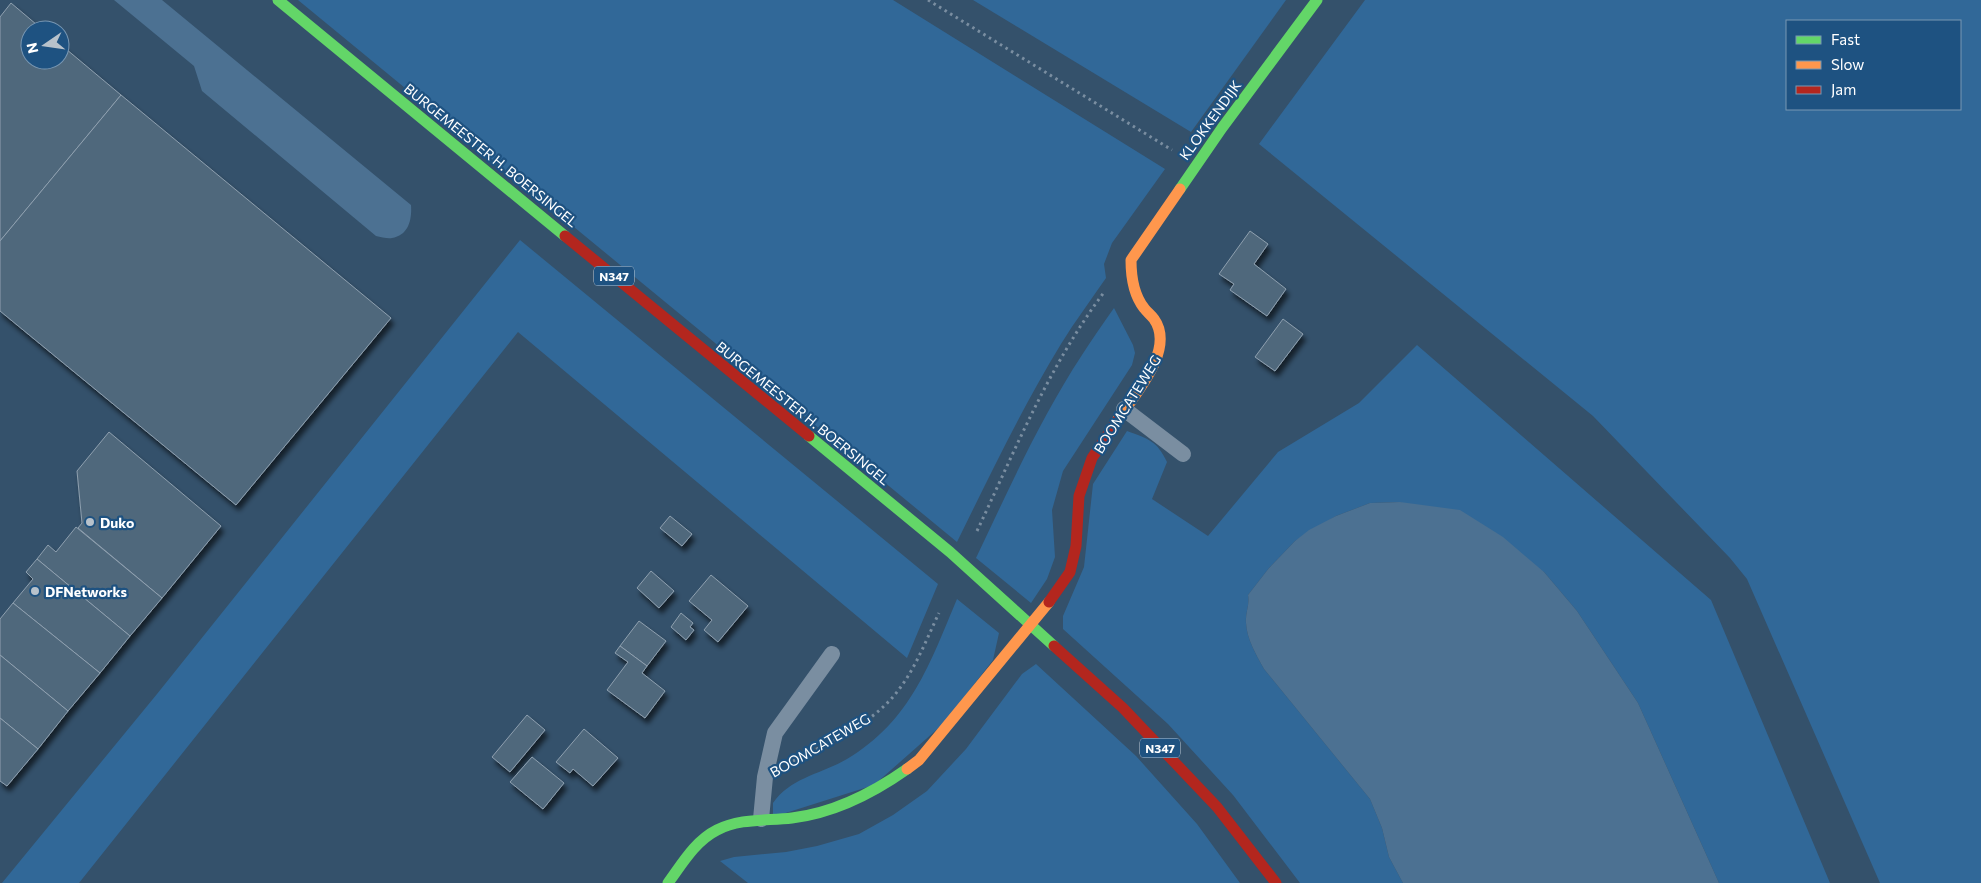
<svg xmlns="http://www.w3.org/2000/svg" width="1981" height="883" font-family="Commissioner,sans-serif">
<defs>
<filter id="shadow"><feDropShadow dx="3" dy="5.5" stdDeviation="2.5" flood-color="#0009"/></filter>
</defs>
<rect width="100%" height="100%" fill="#34516b"/>
<g fill="#316898" fill-rule="evenodd">
<path d="M298,0h595l272,169 -53,74 -8,21 2,14c-15,22 -31,43 -45,66 -39,64 -71,131 -104,198z"/>
<path d="M973,0h313l-95,132z"/>
<path d="M1365,0h616v883h-101l-133,-304 -17,-21 -137,-142 -334,-272zM1787,21h173v88h-173z"/>
<path d="M520,240l418,344 -31,74 -389,-326 -439,551h-77l155,-189z"/>
<path d="M1114,308l19,37 2,8 -3,12 -69,106 -11,39 3,47 -8,22 -16,24 -55,-45c33,-69 64,-139 106,-203 10,-16 21,-31 32,-47z"/>
<path d="M1417,345l294,255 119,283h-111l-81,-180 -61,-92 -33,-39 -144,-70 -30,1 -34,13 -41,25 -26,27 -21,27c2,10 -3,18 -2,28 1,17 10,31 18,46l106,130 12,29 7,29 14,26h-103l-67,-88 -65,-71 -105,-95v-13l21,-49 9,-83 34,-53c22,8 30,10 40,31l-15,37 56,37 70,-84 81,-49z"/>
<path d="M957,599l42,34 -6,27 -50,64 -69,61 -101,32v-14c18,-26 49,-29 74,-44 64,-38 83,-96 110,-160z"/>
<path d="M1036,664l100,92 61,68 43,59h-492l-28,-22 14,-4 52,-5 31,-6 42,-12 34,-19 34,-24 39,-42 56,-75z"/>
</g>
<g fill="#4c7192">
<path d="M114,0h48l249,205c1,14 -2,30 -19,33 -4,1 -11,-1 -16,-2l-174,-145 -8,-25z"/>
<path d="M1400,502l60,8 43,27 41,35 33,39 61,92 81,180h-316l-14,-26 -7,-29 -12,-29 -106,-130c-8,-15 -17,-29 -18,-46 -1,-10 4,-18 2,-28l21,-27 26,-27 14,-11 27,-14 34,-13z"/>
</g>
<g fill="#50677c" stroke="#8ea0af" filter="url(#shadow)">
<path d="M11,3l32,27h-13v30h30v-16l61,51 -121,146v-224z"/>
<path d="M121,95l270,223 -155,187 -236,-194v-70z"/>
<path d="M1250,231l18,13 -14,20 32,25 -19,27 -37,-26 4,-6 -15,-10z"/>
<path d="M1283,319l20,15 -28,37 -20,-14z"/>
<path d="M109,432l112,94 -59,72 -84,-70 4,-5 -5,-52z"/>
<path d="M670,516l22,18 -10,12 -22,-18z"/>
<path d="M76,527l86,71 -32,38 -93,-77 11,-14 8,7z"/>
<path d="M37,559l93,77 -30,37 -87,-70 20,-24 -7,-7z"/>
<path d="M651,571l23,20 -15,17 -22,-20z"/>
<path d="M711,575l37,31 -30,36 -14,-12 8,-10 -23,-19z"/>
<path d="M13,603l87,70 -32,38 -68,-56v-36z"/>
<path d="M681,613l12,10 -3,4 4,3 -8,10 -15,-13z"/>
<path d="M639,621l27,20 -19,25 -27,-20z"/>
<path d="M620,646l27,20 -5,7 23,18 -20,27 -38,-28 21,-28 -13,-9z"/>
<path d="M0,655l68,56 -30,38 -38,-31z"/>
<path d="M527,715l18,15 -35,42 -18,-15z"/>
<path d="M0,718l38,31 -31,37 -7,-5z"/>
<path d="M584,729l34,29 -25,28 -20,-17 -3,4 -14,-11z"/>
<path d="M532,757l32,26 -21,26 -33,-27z"/>
</g>
<g fill="none" stroke-linecap="round" stroke-linejoin="round">
<g stroke="#7a8ea1" stroke-width="3" stroke-dasharray="2.5 4" stroke-linecap="butt">
<path d="M928,0l244,150"/>
<path d="M977,531c39,-83 73,-167 128,-240"/>
<path d="M793,761c38,-20 81,-37 107,-73 17,-23 27,-50 39,-75"/>
</g>
<g stroke="#7a8ea1" stroke-width="16">
<path d="M1124,409l59,45"/>
<path d="M761,819l4,-42 10,-44 57,-79"/>
</g>
<g stroke="#63d668" stroke-width="11">
<path d="M278,0l287,236"/>
<path d="M1180,189l42,-61 95,-128"/>
<path d="M809,436l141,116 104,94"/>
<path d="M668,883c14,-19 27,-42 49,-53 23,-12 50,-9 75,-12 42,-5 81,-25 115,-49"/>
</g>
<g stroke="#ff974d" stroke-width="11">
<path d="M1117,421c17,-26 59,-71 37,-102 -3,-4 -7,-7 -10,-11 -11,-14 -13,-31 -13,-48l49,-71"/>
<path d="M907,769l12,-9 130,-158"/>
</g>
<g stroke="#b3261e" stroke-width="11">
<path d="M565,236l244,200"/>
<path d="M1049,602l21,-30 6,-26 3,-50 13,-38 25,-37"/>
<path d="M1054,646l69,62 94,99 59,76"/>
</g>
</g>
<g fill="#b8c2cb" stroke="#1e5281" stroke-width="2">
<circle cx="90" cy="522" r="5"/>
<circle cx="35" cy="591" r="5"/>
</g>
<g text-anchor="middle" dominant-baseline="central" stroke-width="4.5" stroke-linejoin="round" paint-order="stroke">
<g fill="#1e5281" stroke="#bccbd9" stroke-width="1">
<rect x="594" y="266.5" width="40" height="19" rx="4"/>
<rect x="1140" y="738.5" width="40" height="19" rx="4"/>
</g>
<g font-size="12" font-weight="bold" fill="#fff">
<text x="614" y="276">N347</text>
<text x="1160" y="748">N347</text>
</g>
<g font-size="14" fill="#fff" stroke="#1e5281">
<text transform="translate(1210 120) rotate(-54)">KLOKKENDIJK</text>
<text transform="translate(491 155) rotate(39)">BURGEMEESTER H. BOERSINGEL</text>
<text transform="translate(1127 404) rotate(-58)">BOOMCATEWEG</text>
<text transform="translate(803 413) rotate(39)">BURGEMEESTER H. BOERSINGEL</text>
<text transform="translate(820 745) rotate(-30)">BOOMCATEWEG</text>
</g>
<g font-size="14" font-weight="bold" fill="#fff" stroke="#1e5281" text-anchor="start">
<text x="100" y="522">Duko</text>
<text x="45" y="591">DFNetworks</text>
</g>
</g>
<rect x="1786" y="20" width="175" height="90" fill="#1e5281" stroke="#7897b3"/>
<rect x="1796" y="36" width="25" height="8" fill="#63d668" stroke="#7897b3"/>
<text x="1831" y="45" font-size="15" fill="#ffffff">Fast</text>
<rect x="1796" y="61" width="25" height="8" fill="#ff974d" stroke="#7897b3"/>
<text x="1831" y="70" font-size="15" fill="#ffffff">Slow</text>
<rect x="1796" y="86" width="25" height="8" fill="#b3261e" stroke="#7897b3"/>
<text x="1831" y="95" font-size="15" fill="#ffffff">Jam</text>
<g transform="translate(45 45) rotate(257)"><circle r="24" fill="#1e5281" stroke="#7897b3"/>
<path d="M0-4L9 19L0 12L-9 19Z" fill="#b8c2cb"/>
<text y="-8" font-size="14" font-weight="bold" text-anchor="middle" fill="#ffffff">N</text>
</g>
</svg>
